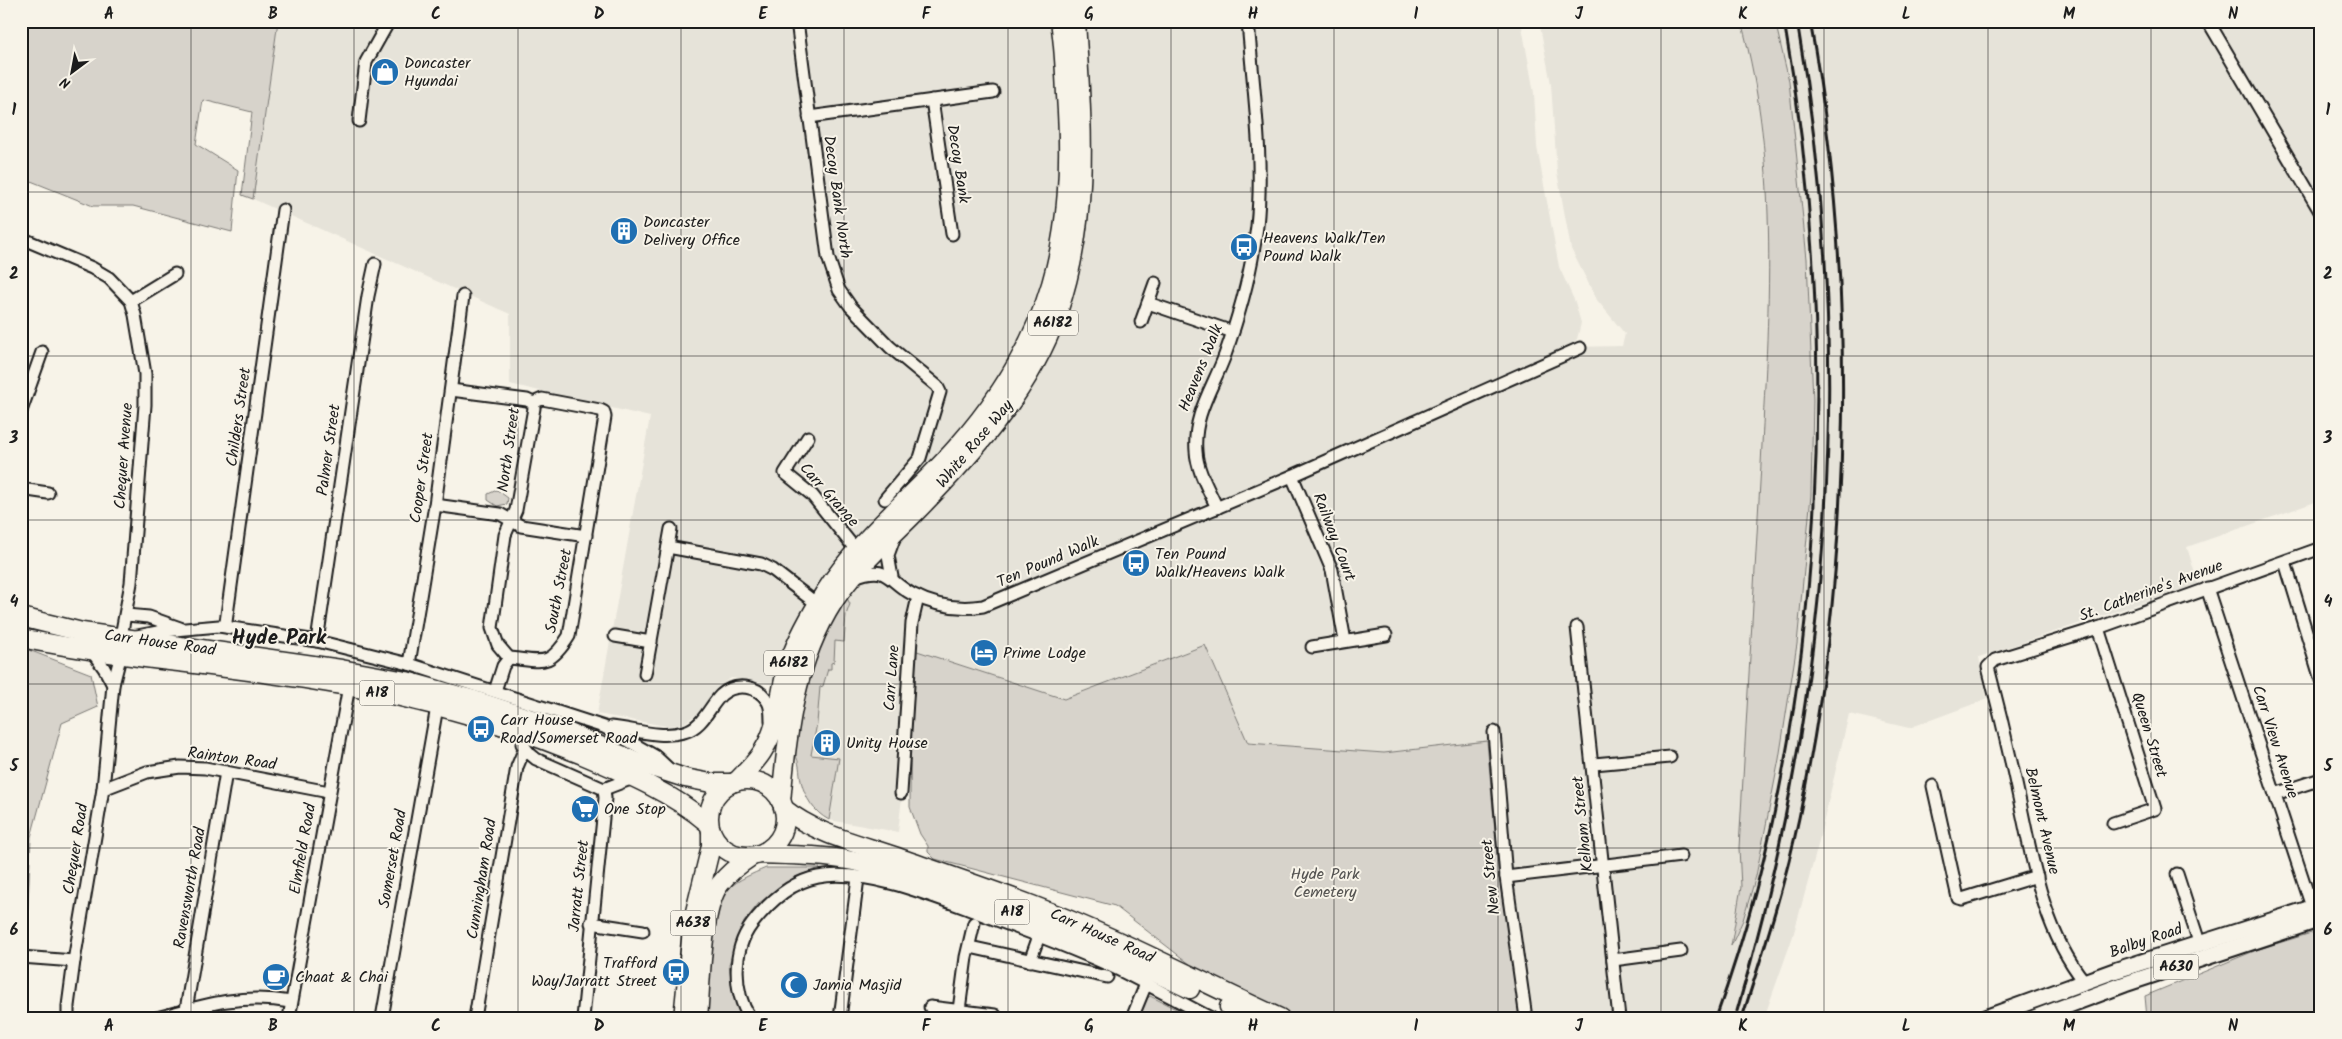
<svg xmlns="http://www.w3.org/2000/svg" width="2342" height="1039" font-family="Kalam,sans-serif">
<rect width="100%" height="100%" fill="#f7f3e8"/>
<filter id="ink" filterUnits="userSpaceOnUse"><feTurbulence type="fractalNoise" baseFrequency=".02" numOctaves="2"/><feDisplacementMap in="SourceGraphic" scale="10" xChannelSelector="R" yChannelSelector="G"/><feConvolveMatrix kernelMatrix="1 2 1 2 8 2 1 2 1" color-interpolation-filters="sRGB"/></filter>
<g filter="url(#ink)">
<path fill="#e6e3d9" d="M278,21h1243l13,72 3,54 22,120 16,35 6,21 -4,16 -7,8 52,-1 3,-12 -28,-34 -26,-51 -14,-77 -6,-88 -12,-63h202l8,30 10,55 5,48 6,82 -1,68 -14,293 -16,251 2,39 -10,56 12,-23 13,-44 23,-117 18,-115 14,-149 2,-95 -6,-141 -18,-178 -14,-60h541l5,9v470l-134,47 11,37 -219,73 8,42 -78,29 -60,-14 -32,135 -24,87 -29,82h-244l-21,-142 -12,-134 -103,11 -136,-10 -43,-98 -141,54 -153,-50 -7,131 -6,52 -69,-12 -18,-14 -10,-24 -2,-21 -4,-7 -19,-69 -45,-7 -15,11 -18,24 -15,11 -17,2 -69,-12 53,-297 -140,-33v-70l-257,-115z"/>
<g fill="#d7d3cb" stroke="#7a7874">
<path d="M21,21h257l-25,178 -11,-4 10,-83 -49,-12 -7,44 42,26 -6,62 -99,-26h-40l-72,-29z"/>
<path d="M1741,21h34l14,60 18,178 6,141 -2,95 -14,149 -18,115 -23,117 -13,44 -12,26 10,-59 -2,-39c7,-128 15,-255 22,-383 7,-148 20,-299 -20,-444z"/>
<path d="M497,490l11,8 -1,6 -10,2 -9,-6v-6z"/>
<path d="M847,598l3,6 -4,11 -2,27 -9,-1 -1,21 -3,1v6h-3l-5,17 -3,1 -3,36 -6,32 28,3 -10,62c-15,-8 -24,-22 -28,-39 -2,-10 -1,-18 -6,-27l11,-79 15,-34z"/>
<path d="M1205,645l43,98 136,10 103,-12 12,135 21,142h-215l-25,-7 -76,-36 -89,-69 -180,-47 -7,-7v-6l-8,-12 -10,-27 1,-158 153,50z"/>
<path d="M21,647l70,27 7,33 -36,16 -31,114 -8,181h-2z"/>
<path d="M766,868h54l-25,9 -36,26 -15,19 -15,42 4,30 9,24h-26l-10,-8c2,-28 3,-102 22,-121 11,-10 24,-15 38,-21z"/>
<path d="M2321,930v88h-174l-2,-22 114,-47z"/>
<path d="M1150,996l44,22h-62l3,-8z"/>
</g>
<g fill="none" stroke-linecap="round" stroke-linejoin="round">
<defs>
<g id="minor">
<path d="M797,21l31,236 11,33 12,17 39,40 47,39 3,6 -20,66 -35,41"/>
<path d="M2208,21l113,192"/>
<path d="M932,100l20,134"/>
<path d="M809,117l184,-25"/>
<path d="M359,121l7,-59 23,-41"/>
<path d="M21,238l71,30 17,10 22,23 4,14 10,59v31l-14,178 -9,48 -7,6"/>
<path d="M131,301l44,-27"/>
<path d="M1148,303l85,29"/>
<path d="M1141,322l14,-39"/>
<path d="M451,390l76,10 6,3"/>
<path d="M21,411l21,-59"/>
<path d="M808,437l-23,36 27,22 44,55"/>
<path d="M1292,476l40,94 13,71"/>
<path d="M21,489l27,4"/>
<path d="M435,505l65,9 21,12 65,10"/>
<path d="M1217,508c-8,-18 -20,-37 -21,-57 -3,-37 17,-63 29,-96 15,-42 27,-85 32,-129 7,-68 -4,-137 -9,-205"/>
<path d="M668,547l93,17 12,6 44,34"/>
<path d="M2285,562l36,118"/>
<path d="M854,577c35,-13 32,3 58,17 23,12 46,16 71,12l309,-130 288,-128"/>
<path d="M892,577l-4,-22 7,-19"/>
<path d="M2207,588l105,319"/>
<path d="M126,615l23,2 31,11"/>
<path d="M227,627l-1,-5 57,-412"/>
<path d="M1577,627l42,391"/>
<path d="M2098,628l57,181 -42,14"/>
<path d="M137,636l26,-5 56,-5 98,15 92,23 195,63 51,29 15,14"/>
<path d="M615,636l36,6"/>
<path d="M317,641l51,-345 7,-32"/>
<path d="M1312,647l74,-12"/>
<path d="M91,650l13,18 9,17"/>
<path d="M509,658c33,3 40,10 60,-22l36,-219 -1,-5 -4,-2 -58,-11 -9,4"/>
<path d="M509,658l-11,-13 -6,-17 13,-93 11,-25 18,-102 -1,-5"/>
<path d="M409,664l26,-159 28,-209"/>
<path d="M645,674l26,-145"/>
<path d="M495,691l8,-25 6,-8"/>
<path d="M611,727c24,2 48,12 73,5 19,-5 25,-25 37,-37 14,-13 38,-10 47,7 3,5 3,13 3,19"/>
<path d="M1494,732l12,145 20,141"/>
<path d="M522,744l8,10 6,5 68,30 29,-11"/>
<path d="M1594,764l76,-7"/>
<path d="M1933,786l25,112 4,1 75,-23"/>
<path d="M103,789l44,-17 33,-5 25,1 124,24"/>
<path d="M901,793l11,-170 6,-26"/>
<path d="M2275,794l46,-15"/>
<path d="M2177,874l22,68"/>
<path d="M1506,877l175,-21"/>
<path d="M591,923l52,8"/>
<path d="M970,947l137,30"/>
<path d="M21,957l53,4"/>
<path d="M1613,960l68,-9"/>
<path d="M1030,961l9,-25"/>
<path d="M2084,981c-42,-52 -52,-124 -66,-188 -9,-42 -19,-84 -30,-126l7,-7 103,-32 223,-80"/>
<path d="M930,1007l65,8"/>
<path d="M186,1010l40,-238"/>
<path d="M959,1010l7,-53 8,-34"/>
<path d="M68,1018v-12l6,-45 29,-172 10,-104 8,-31"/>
<path d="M157,1018c47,-13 85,-25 134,-16"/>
<path d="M289,1018l60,-332"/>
<path d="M382,1018l55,-311"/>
<path d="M475,1018l42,-251 8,-19"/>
<path d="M583,1018l22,-220 -1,-9"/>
<path d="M750,1018c-17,-27 -18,-68 2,-94 17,-22 38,-42 66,-47 46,-9 115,19 158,35 46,18 93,34 137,55 33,16 65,34 98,51"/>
<path d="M840,1018l18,-140"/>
<path d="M1132,1018l14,-34"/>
</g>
<g id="major">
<path d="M1985,1018l132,-48 204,-65"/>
<path d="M2034,1018l91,-34 196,-65"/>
</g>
<g id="highway">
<path d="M21,617l61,15 259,37 65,12 68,19 79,26 92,39 40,13 26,5h20"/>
<path d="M21,638c108,22 218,28 326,48 79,14 159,38 233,68 45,19 91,38 129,70"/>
<circle cx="747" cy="818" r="38"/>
<path d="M736,782c10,-11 21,-20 28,-33 16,-25 15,-60 25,-87 9,-25 22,-48 36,-70 35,-55 88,-95 131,-144 97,-110 120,-210 110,-353 -1,-25 -2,-49 -6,-74"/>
<path d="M781,802c6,-70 14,-140 53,-201 21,-32 50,-57 77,-84 59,-60 119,-124 147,-205 33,-97 24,-190 18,-291"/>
<path d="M783,808c34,27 74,35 114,49 45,16 90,31 135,48 85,32 165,75 248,113"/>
<path d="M759,854c31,1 63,1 94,7 33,7 64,18 95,28 83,28 163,63 242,100"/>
<path d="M1229,1007l19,11"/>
<path d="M683,1018l10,-98 18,-74v-15"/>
<path d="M698,1018c3,-32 3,-110 22,-134 8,-11 20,-20 32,-28"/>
</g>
</defs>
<use href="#minor" stroke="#1c1c1c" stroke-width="15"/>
<use href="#major" stroke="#1c1c1c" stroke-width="19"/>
<use href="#highway" stroke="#1c1c1c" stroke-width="21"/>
<use href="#minor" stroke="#f7f3e8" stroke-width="11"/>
<use href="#major" stroke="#f7f3e8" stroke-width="15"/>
<use href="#highway" stroke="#f7f3e8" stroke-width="18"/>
<g stroke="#1c1c1c" stroke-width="3">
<path d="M1737,1011c95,-324 118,-656 60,-990"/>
<path d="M1716,1018c111,-308 125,-677 68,-997"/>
<path d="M1742,1018c21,-66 43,-133 57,-200 54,-254 58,-541 11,-797"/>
</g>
</g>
</g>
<path fill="none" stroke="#1c1c1c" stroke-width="1" stroke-opacity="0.55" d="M191,21v997M354,21v997M518,21v997M681,21v997M844,21v997M1008,21v997M1171,21v997M1334,21v997M1498,21v997M1661,21v997M1824,21v997M1988,21v997M2151,21v997M21,192h2300M21,356h2300M21,520h2300M21,684h2300M21,848h2300"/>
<defs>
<symbol id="shop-disc" viewBox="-11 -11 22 22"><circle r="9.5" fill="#1f6fb2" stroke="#f7f3e8"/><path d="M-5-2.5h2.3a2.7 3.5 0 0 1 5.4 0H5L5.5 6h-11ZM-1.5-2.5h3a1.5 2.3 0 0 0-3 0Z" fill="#fff"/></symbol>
<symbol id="building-disc" viewBox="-11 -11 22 22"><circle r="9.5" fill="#1f6fb2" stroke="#f7f3e8"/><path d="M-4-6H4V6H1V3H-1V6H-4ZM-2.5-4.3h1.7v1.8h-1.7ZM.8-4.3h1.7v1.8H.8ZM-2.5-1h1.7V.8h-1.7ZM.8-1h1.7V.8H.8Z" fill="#fff"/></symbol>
<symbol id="bus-disc" viewBox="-11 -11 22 22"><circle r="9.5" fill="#1f6fb2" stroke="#f7f3e8"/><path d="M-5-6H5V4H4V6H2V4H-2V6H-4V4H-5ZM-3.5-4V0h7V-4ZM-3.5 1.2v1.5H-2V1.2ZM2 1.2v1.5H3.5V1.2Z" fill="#fff"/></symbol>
<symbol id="hotel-disc" viewBox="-11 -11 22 22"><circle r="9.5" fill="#1f6fb2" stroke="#f7f3e8"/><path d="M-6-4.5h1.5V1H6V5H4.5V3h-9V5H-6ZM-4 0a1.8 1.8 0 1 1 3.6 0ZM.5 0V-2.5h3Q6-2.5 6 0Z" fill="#fff"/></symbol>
<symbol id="supermarket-disc" viewBox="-11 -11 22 22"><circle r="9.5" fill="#1f6fb2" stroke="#f7f3e8"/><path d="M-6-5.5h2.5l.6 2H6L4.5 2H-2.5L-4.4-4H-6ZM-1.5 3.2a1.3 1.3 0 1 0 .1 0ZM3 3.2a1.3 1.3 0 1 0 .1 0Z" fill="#fff"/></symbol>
<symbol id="cafe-disc" viewBox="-11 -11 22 22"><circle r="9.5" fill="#1f6fb2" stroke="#f7f3e8"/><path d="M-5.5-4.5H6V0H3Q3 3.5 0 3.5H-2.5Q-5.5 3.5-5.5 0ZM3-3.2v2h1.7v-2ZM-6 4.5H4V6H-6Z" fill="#fff"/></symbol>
<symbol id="mosque-disc" viewBox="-11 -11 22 22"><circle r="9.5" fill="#1f6fb2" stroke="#f7f3e8"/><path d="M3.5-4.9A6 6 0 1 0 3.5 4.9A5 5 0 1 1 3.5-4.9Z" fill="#fff"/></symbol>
</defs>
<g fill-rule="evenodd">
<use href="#shop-disc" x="369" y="56" width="32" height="32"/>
<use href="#building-disc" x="608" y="215" width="32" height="32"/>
<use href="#bus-disc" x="1228" y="231" width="32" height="32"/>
<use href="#bus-disc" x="1120" y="547" width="32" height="32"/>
<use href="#hotel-disc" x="968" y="637" width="32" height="32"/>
<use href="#bus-disc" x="465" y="713" width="32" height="32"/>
<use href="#building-disc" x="811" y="727" width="32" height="32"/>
<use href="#supermarket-disc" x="569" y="793" width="32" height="32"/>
<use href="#bus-disc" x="660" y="956" width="32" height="32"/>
<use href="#cafe-disc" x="260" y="961" width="32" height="32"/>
<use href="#mosque-disc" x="778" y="969" width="32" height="32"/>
</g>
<g text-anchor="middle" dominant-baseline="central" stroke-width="4" stroke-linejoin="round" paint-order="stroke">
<g fill="#f7f3e8" stroke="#5e5c59" stroke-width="1">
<rect x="1028" y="310.5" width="50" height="25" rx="4"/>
<rect x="764" y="650.5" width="50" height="25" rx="4"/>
<rect x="359.5" y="680.5" width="35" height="25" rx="4"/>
<rect x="994.5" y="899.5" width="35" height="25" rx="4"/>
<rect x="670.5" y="910.5" width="45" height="25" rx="4"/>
<rect x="2153.5" y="954.5" width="45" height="25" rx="4"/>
</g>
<g font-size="15" font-weight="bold" fill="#1c1c1c">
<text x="1053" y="323">A6182</text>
<text x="789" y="663">A6182</text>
<text x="377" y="693">A18</text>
<text x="1012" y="912">A18</text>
<text x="693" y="923">A638</text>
<text x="2176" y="967">A630</text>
</g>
<g font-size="16" fill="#1c1c1c" stroke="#f7f3e8" text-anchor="start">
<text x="404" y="63">Doncaster<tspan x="404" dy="18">Hyundai</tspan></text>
<text x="643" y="222">Doncaster<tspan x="643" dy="18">Delivery Office</tspan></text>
<text x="1263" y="238">Heavens Walk/Ten<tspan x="1263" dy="18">Pound Walk</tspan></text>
<text x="1155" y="554">Ten Pound<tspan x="1155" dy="18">Walk/Heavens Walk</tspan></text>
<text x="1003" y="653">Prime Lodge</text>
<text x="500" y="720">Carr House<tspan x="500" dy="18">Road/Somerset Road</tspan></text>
<text x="846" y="743">Unity House</text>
<text x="604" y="809">One Stop</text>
<text x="657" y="963" text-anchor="end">Trafford<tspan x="657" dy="18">Way/Jarratt Street</tspan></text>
<text x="295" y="977">Chaat &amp; Chai</text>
<text x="813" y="985">Jamia Masjid</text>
</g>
<g font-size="16" fill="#1c1c1c" stroke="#f7f3e8">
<text transform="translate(958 164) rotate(81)">Decoy Bank</text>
<text transform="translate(837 197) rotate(82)">Decoy Bank North</text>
<text transform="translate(1201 368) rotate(-68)">Heavens Walk</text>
<text transform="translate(239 417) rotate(-82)">Childers Street</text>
<text transform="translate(975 444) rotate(-50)">White Rose Way</text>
<text transform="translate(329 450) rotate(-82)">Palmer Street</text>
<text transform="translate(509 450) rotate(-82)">North Street</text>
<text transform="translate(124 456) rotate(-86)">Chequer Avenue</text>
<text transform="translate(422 478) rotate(-82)">Cooper Street</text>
<text transform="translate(829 495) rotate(48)">Carr Grange</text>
<text transform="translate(1334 537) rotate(69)">Railway Court</text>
<text transform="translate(1048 562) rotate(-23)">Ten Pound Walk</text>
<text transform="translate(559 591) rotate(-79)">South Street</text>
<text transform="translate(2151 591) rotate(-20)">St. Catherine's Avenue</text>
<text transform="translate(160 643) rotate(8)">Carr House Road</text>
<text transform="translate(892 678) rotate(-86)">Carr Lane</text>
<text transform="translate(2149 735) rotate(73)">Queen Street</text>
<text transform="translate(2275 742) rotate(72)">Carr View Avenue</text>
<text transform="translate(232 759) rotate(8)">Rainton Road</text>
<text transform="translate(2042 821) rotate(77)">Belmont Avenue</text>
<text transform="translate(1583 824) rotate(-96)">Kelham Street</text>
<text transform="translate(76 849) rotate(-81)">Chequer Road</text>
<text transform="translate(303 849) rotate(-80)">Elmfield Road</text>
<text transform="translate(393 859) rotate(-80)">Somerset Road</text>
<text transform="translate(1491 877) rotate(-96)">New Street</text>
<text transform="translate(482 879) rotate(-81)">Cunningham Road</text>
<text transform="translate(579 886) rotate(-84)">Jarratt Street</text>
<text transform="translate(190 888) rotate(-80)">Ravensworth Road</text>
<text transform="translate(1102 936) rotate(24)">Carr House Road</text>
<text transform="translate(2146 941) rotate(-19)">Balby Road</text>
</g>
<g font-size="16" fill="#545351" stroke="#f7f3e8">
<text x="1325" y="874">Hyde Park<tspan x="1325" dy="18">Cemetery</tspan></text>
</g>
<g font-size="21" font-weight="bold" fill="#1c1c1c" stroke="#f7f3e8">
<text x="279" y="638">Hyde Park</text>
</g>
</g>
<rect width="2342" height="1039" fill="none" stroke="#f7f3e8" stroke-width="55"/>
<g transform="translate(72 72) rotate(212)" stroke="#f7f3e8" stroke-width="4" paint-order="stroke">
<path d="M0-4L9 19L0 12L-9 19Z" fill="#1c1c1c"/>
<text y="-8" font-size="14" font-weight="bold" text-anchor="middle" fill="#1c1c1c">N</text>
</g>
<rect x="28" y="28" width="2286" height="984" fill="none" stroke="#1c1c1c" stroke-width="2"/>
<g font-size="16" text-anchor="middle" font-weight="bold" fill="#1c1c1c">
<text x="109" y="19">A</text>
<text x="273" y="19">B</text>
<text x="436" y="19">C</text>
<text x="599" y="19">D</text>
<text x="763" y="19">E</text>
<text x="926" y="19">F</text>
<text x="1089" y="19">G</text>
<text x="1253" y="19">H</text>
<text x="1416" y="19">I</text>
<text x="1579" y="19">J</text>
<text x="1743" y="19">K</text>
<text x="1906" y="19">L</text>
<text x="2069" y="19">M</text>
<text x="2233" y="19">N</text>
<text x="14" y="115">1</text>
<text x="2328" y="115">1</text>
<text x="14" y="279">2</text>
<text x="2328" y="279">2</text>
<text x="14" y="443">3</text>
<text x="2328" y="443">3</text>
<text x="14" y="607">4</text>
<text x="2328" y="607">4</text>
<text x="14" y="771">5</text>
<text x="2328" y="771">5</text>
<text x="14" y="935">6</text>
<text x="2328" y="935">6</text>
<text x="109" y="1031">A</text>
<text x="273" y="1031">B</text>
<text x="436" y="1031">C</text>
<text x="599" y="1031">D</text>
<text x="763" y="1031">E</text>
<text x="926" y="1031">F</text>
<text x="1089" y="1031">G</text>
<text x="1253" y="1031">H</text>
<text x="1416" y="1031">I</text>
<text x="1579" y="1031">J</text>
<text x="1743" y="1031">K</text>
<text x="1906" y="1031">L</text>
<text x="2069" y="1031">M</text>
<text x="2233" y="1031">N</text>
</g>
</svg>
